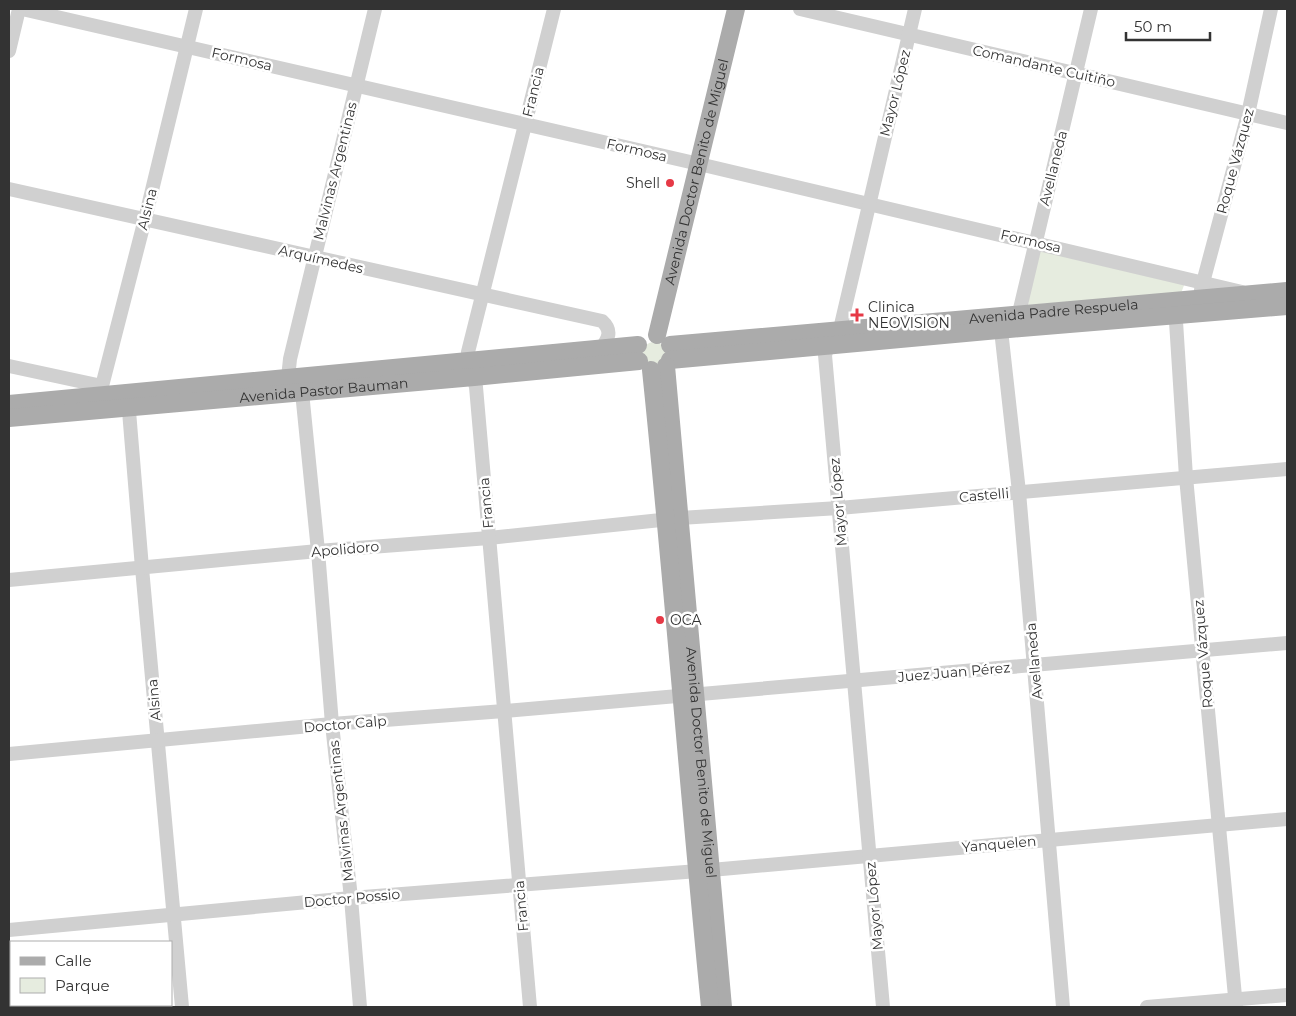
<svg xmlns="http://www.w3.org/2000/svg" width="1296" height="1016" font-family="Montserrat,sans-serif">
<rect width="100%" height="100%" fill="#fff"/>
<g fill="#e6ecdf">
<path d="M1037,249l148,34 -4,10 -153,12z"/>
<circle cx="654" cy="353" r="11"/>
</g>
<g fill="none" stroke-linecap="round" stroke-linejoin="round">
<g stroke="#d0d0d0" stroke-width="14">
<path d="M22,9l677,155 543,128"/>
<path d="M800,9l487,114"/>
<path d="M9,51l10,-42"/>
<path d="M9,189l593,132c11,10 6,18 -1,28"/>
<path d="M1201,290l47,-176 23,-105"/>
<path d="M1175,306l11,171 50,530"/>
<path d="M1000,321l19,171 44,515"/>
<path d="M1020,324l-1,-11 72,-304"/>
<path d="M9,366l93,20"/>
<path d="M302,383v9l16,159 14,173 19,174 9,109"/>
<path d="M290,388l-2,-10 2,-19 85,-350"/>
<path d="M128,399l14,169 40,439"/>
<path d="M101,404l-1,-9 2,-9 43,-167 51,-210"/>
<path d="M9,580l309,-29 171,-13 191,-20 159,-10 448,-39"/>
<path d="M9,754l323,-30 172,-13 783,-68"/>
<path d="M9,930l342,-32 360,-28 576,-51"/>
<path d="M530,1007l-54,-620 -7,-25 -1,-10 86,-343"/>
<path d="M883,1007l-58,-652 3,-9 12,-17 75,-320"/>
<path d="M1147,1007l140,-12"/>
</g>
<g stroke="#ababab" stroke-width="18">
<path id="s1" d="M657,335l79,-326"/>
<path id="s2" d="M670,345l617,-54"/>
<path d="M670,360l351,-32 266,-22"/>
<path id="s3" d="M666,366l57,641"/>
<path d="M651,370c22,212 38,425 59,637"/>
<path d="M9,404l629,-59"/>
<path id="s4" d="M9,418l465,-41 165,-16"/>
</g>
</g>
<g fill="#e63946" stroke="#fff" stroke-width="2">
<circle cx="670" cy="183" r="5"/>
<path d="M854.5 307.5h5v5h5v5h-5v5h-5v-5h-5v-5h5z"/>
<circle cx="660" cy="620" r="5"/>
</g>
<g text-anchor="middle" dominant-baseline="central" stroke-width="5" stroke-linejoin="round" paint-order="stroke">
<g font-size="14" fill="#333" stroke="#fff">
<text transform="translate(242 59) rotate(13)">Formosa</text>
<text transform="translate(1044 66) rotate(13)">Comandante Cuitiño</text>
<text transform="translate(533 92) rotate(-76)">Francia</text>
<text transform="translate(895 93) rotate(-76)">Mayor López</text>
<text transform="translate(637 150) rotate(13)">Formosa</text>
<text transform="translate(1235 161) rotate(-75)">Roque Vázquez</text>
<text transform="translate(1053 168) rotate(-76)">Avellaneda</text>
<text transform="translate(335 171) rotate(-76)">Malvinas Argentinas</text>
<text stroke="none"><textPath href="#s1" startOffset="168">Avenida Doctor Benito de Miguel</textPath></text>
<text transform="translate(147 209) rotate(-76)">Alsina</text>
<text transform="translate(1031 241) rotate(13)">Formosa</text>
<text transform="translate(321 259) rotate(13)">Arquímedes</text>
<text stroke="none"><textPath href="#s2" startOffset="385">Avenida Padre Respuela</textPath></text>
<text stroke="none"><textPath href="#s4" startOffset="316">Avenida Pastor Bauman</textPath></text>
<text transform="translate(984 495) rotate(-5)">Castelli</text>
<text transform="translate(838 502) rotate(-95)">Mayor López</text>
<text transform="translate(486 503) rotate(-95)">Francia</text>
<text transform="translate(345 549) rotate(-5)">Apolidoro</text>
<text transform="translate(1203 654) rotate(-95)">Roque Vázquez</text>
<text transform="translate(1034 661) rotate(-95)">Avellaneda</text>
<text transform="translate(954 672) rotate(-5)">Juez Juan Pérez</text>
<text transform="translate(154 700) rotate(-95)">Alsina</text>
<text transform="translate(345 724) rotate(-5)">Doctor Calp</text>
<text stroke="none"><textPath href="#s3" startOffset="398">Avenida Doctor Benito de Miguel</textPath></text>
<text transform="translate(341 811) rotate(-96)">Malvinas Argentinas</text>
<text transform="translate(999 844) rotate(-5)">Yanquelen</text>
<text transform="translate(352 898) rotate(-5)">Doctor Possio</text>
<text transform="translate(521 906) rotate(-95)">Francia</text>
<text transform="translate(874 906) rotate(-95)">Mayor López</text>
</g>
<g font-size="14" fill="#333" stroke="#fff" text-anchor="start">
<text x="660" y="183" text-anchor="end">Shell</text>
<text x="868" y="307">Clinica<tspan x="868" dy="16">NEOVISION</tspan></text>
<text x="670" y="620">OCA</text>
</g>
</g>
<rect width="1296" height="1016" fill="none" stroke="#333333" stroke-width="20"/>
<rect x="10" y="941" width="162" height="65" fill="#ffffff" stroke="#adadad"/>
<rect x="20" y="957" width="25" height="8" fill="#ababab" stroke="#adadad"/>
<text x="55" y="966" font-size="15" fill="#333333">Calle</text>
<rect x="20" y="978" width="25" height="15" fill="#e6ecdf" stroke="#adadad"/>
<text x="55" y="991" font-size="15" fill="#333333">Parque</text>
<path d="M1126 32v8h84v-8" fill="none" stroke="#333333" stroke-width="2.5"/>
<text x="1134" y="32" font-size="15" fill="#333333" stroke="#ffffff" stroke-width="4" paint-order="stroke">50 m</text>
</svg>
